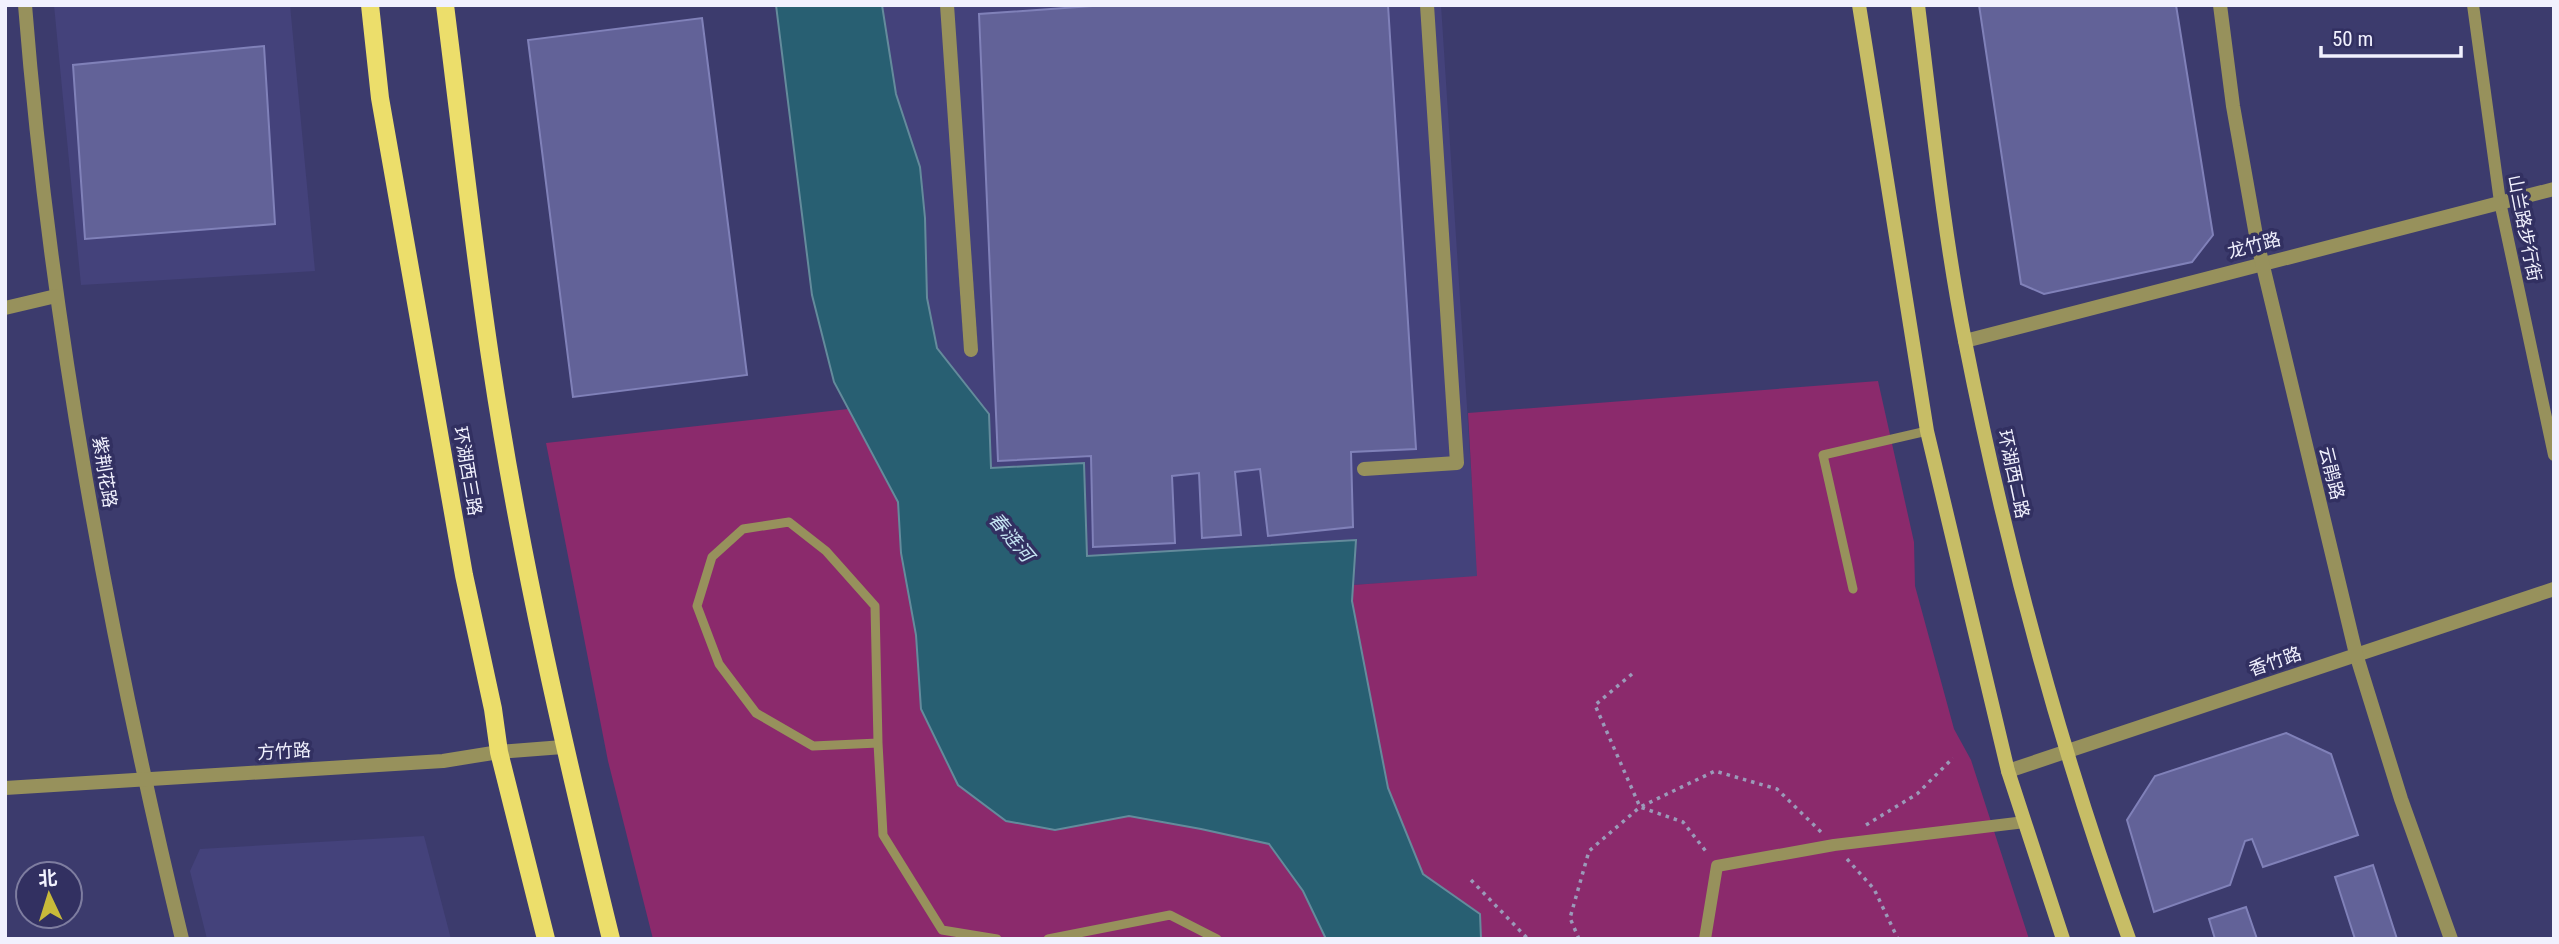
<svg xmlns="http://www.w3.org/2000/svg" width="2559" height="944" font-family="'Roboto Condensed','Noto Sans SC',sans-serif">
<rect width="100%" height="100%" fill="#3c3b6d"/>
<g fill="#44427b">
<path d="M54,5h236l25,266 -234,14z"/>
<path d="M882,5h559l37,572 -125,8 2,-45 -269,16 -95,-88 -2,-54 -52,-66 -10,-50 -2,-80 -5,-51 -24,-73z"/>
<path d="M424,836l27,103h-244l-17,-68 10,-22z"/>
</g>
<g fill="#8b2a6c">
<path d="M1878,381l36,161 1,44 39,143 17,31 58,179h-548l-1,-25 -57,-40 -35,-86 -36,-187 1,-16 124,-9 -9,-163z"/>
<path d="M848,409l50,93 3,51 15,82 42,150 48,36 49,9 74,-14 72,13 68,15 34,47 23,48h-673l-45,-178 -62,-318z"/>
</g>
<path fill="#285f72" stroke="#648b9c" stroke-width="2" d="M776,5h106l14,89 24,73 5,51 2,80 10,50 52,66 2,54 93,-5 3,93 269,-16 -4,61 36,187 35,86 57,40 1,25h-155l-23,-48 -34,-47 -68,-15 -72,-13 -74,14 -49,-9 -48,-36 -37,-76 -5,-74 -15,-82 -3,-51 -64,-120 -22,-87z"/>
<g fill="#626298" stroke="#8081b9" stroke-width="2">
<path d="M1106,5h282l28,444 -65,3 2,75 -85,9 -8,-67 -25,3 6,63 -39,3 -3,-65 -27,3 3,67 -82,4 -2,-91 -93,5 -19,-447z"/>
<path d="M1979,5h197l37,230 -21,27 -148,32 -23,-10z"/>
<path d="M702,18l45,357 -174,22 -45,-357z"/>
<path d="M264,46l11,178 -190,15 -12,-174z"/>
<path d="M2286,733l45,21 27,81 -95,32 -11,-28 -7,2 -15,44 -76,27 -27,-92 28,-44z"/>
<path d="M2373,865l24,74h-42l-20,-62z"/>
<path d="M2246,907l11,32h-42l-6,-20z"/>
</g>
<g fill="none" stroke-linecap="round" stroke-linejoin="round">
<g stroke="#9b9ab9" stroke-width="3.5" stroke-dasharray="3.5 5" stroke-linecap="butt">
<path d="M1632,674l-37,31 45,102 75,-36 62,18 45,44"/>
<path d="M1866,825l51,-31 36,-36"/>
<path d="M1847,859l27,30 24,50"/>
<path d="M1471,880l57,59"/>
<path d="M1579,939l-9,-21 19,-67 51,-44 43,15 25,32"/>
</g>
<g stroke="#97915c" stroke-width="9">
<path d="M1853,589l-30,-134 104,-24"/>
<path d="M878,743l-65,3 -57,-33 -37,-49 -22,-58 15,-49 31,-28 46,-7 37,29 49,55 3,137 5,92 59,95 55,9"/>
<path d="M1048,939l122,-24 47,24"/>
</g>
<g stroke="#97915c" stroke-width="12">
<path d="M2473,5l27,197 54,253"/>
<path d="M1705,939l12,-73 117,-21 191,-23"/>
</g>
<g stroke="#97915c" stroke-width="14">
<path d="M25,5c25,315 83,627 157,934"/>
<path d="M947,5l24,345"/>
<path d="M5,308l51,-12"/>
<path d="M1965,341l589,-152"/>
<path d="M1364,469l93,-6 -30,-458"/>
<path d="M2008,771l546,-182"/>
<path d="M5,788l438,-27 56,-9 64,-5"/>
</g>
<path stroke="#97915c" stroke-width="14" d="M2220,5l13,101 24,135 99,413 45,145 50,140"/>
<g stroke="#c7bd66" stroke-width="14">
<path d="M1859,5l68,426 81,340 55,168"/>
<path d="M1918,5c14,112 25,225 47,336 40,203 94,404 164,598"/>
</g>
<g stroke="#ecde6b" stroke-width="18">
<path d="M370,5l10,93 84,477 29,134 6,43 47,187"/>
<path d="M445,5c15,119 28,239 46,358 29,194 73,385 120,576"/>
</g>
</g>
<g text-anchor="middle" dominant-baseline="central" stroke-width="7" stroke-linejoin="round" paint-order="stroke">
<g font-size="18" fill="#f1f1fe" stroke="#323061">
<text transform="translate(2525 228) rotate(79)">山兰路步行街</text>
<text transform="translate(2254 245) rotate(-15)">龙竹路</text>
<text transform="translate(468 471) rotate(80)">环湖西三路</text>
<text transform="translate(105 472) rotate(81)">紫荆花路</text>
<text transform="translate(2332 473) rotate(76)">云鹃路</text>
<text transform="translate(2014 474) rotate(78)">环湖西二路</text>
<text transform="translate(2275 661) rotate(-19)">香竹路</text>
<text transform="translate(284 751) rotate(-3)">方竹路</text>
</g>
<g font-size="19" font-style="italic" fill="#c7e7f4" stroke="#323061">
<text transform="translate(1011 537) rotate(50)">春涟河</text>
</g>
</g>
<rect width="2559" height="944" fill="none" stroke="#f1f1fe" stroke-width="14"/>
<g transform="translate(49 895) rotate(356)"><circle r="33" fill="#323061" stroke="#7e7da0" stroke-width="2"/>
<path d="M0-5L12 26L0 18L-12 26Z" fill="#c9ba3a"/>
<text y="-10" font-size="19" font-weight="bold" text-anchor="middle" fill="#f1f1fe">北</text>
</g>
<path d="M2321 46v10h140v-10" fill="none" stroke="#f1f1fe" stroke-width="3.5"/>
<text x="2332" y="46" font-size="21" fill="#f1f1fe" stroke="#323061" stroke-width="5" paint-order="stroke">50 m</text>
</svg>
